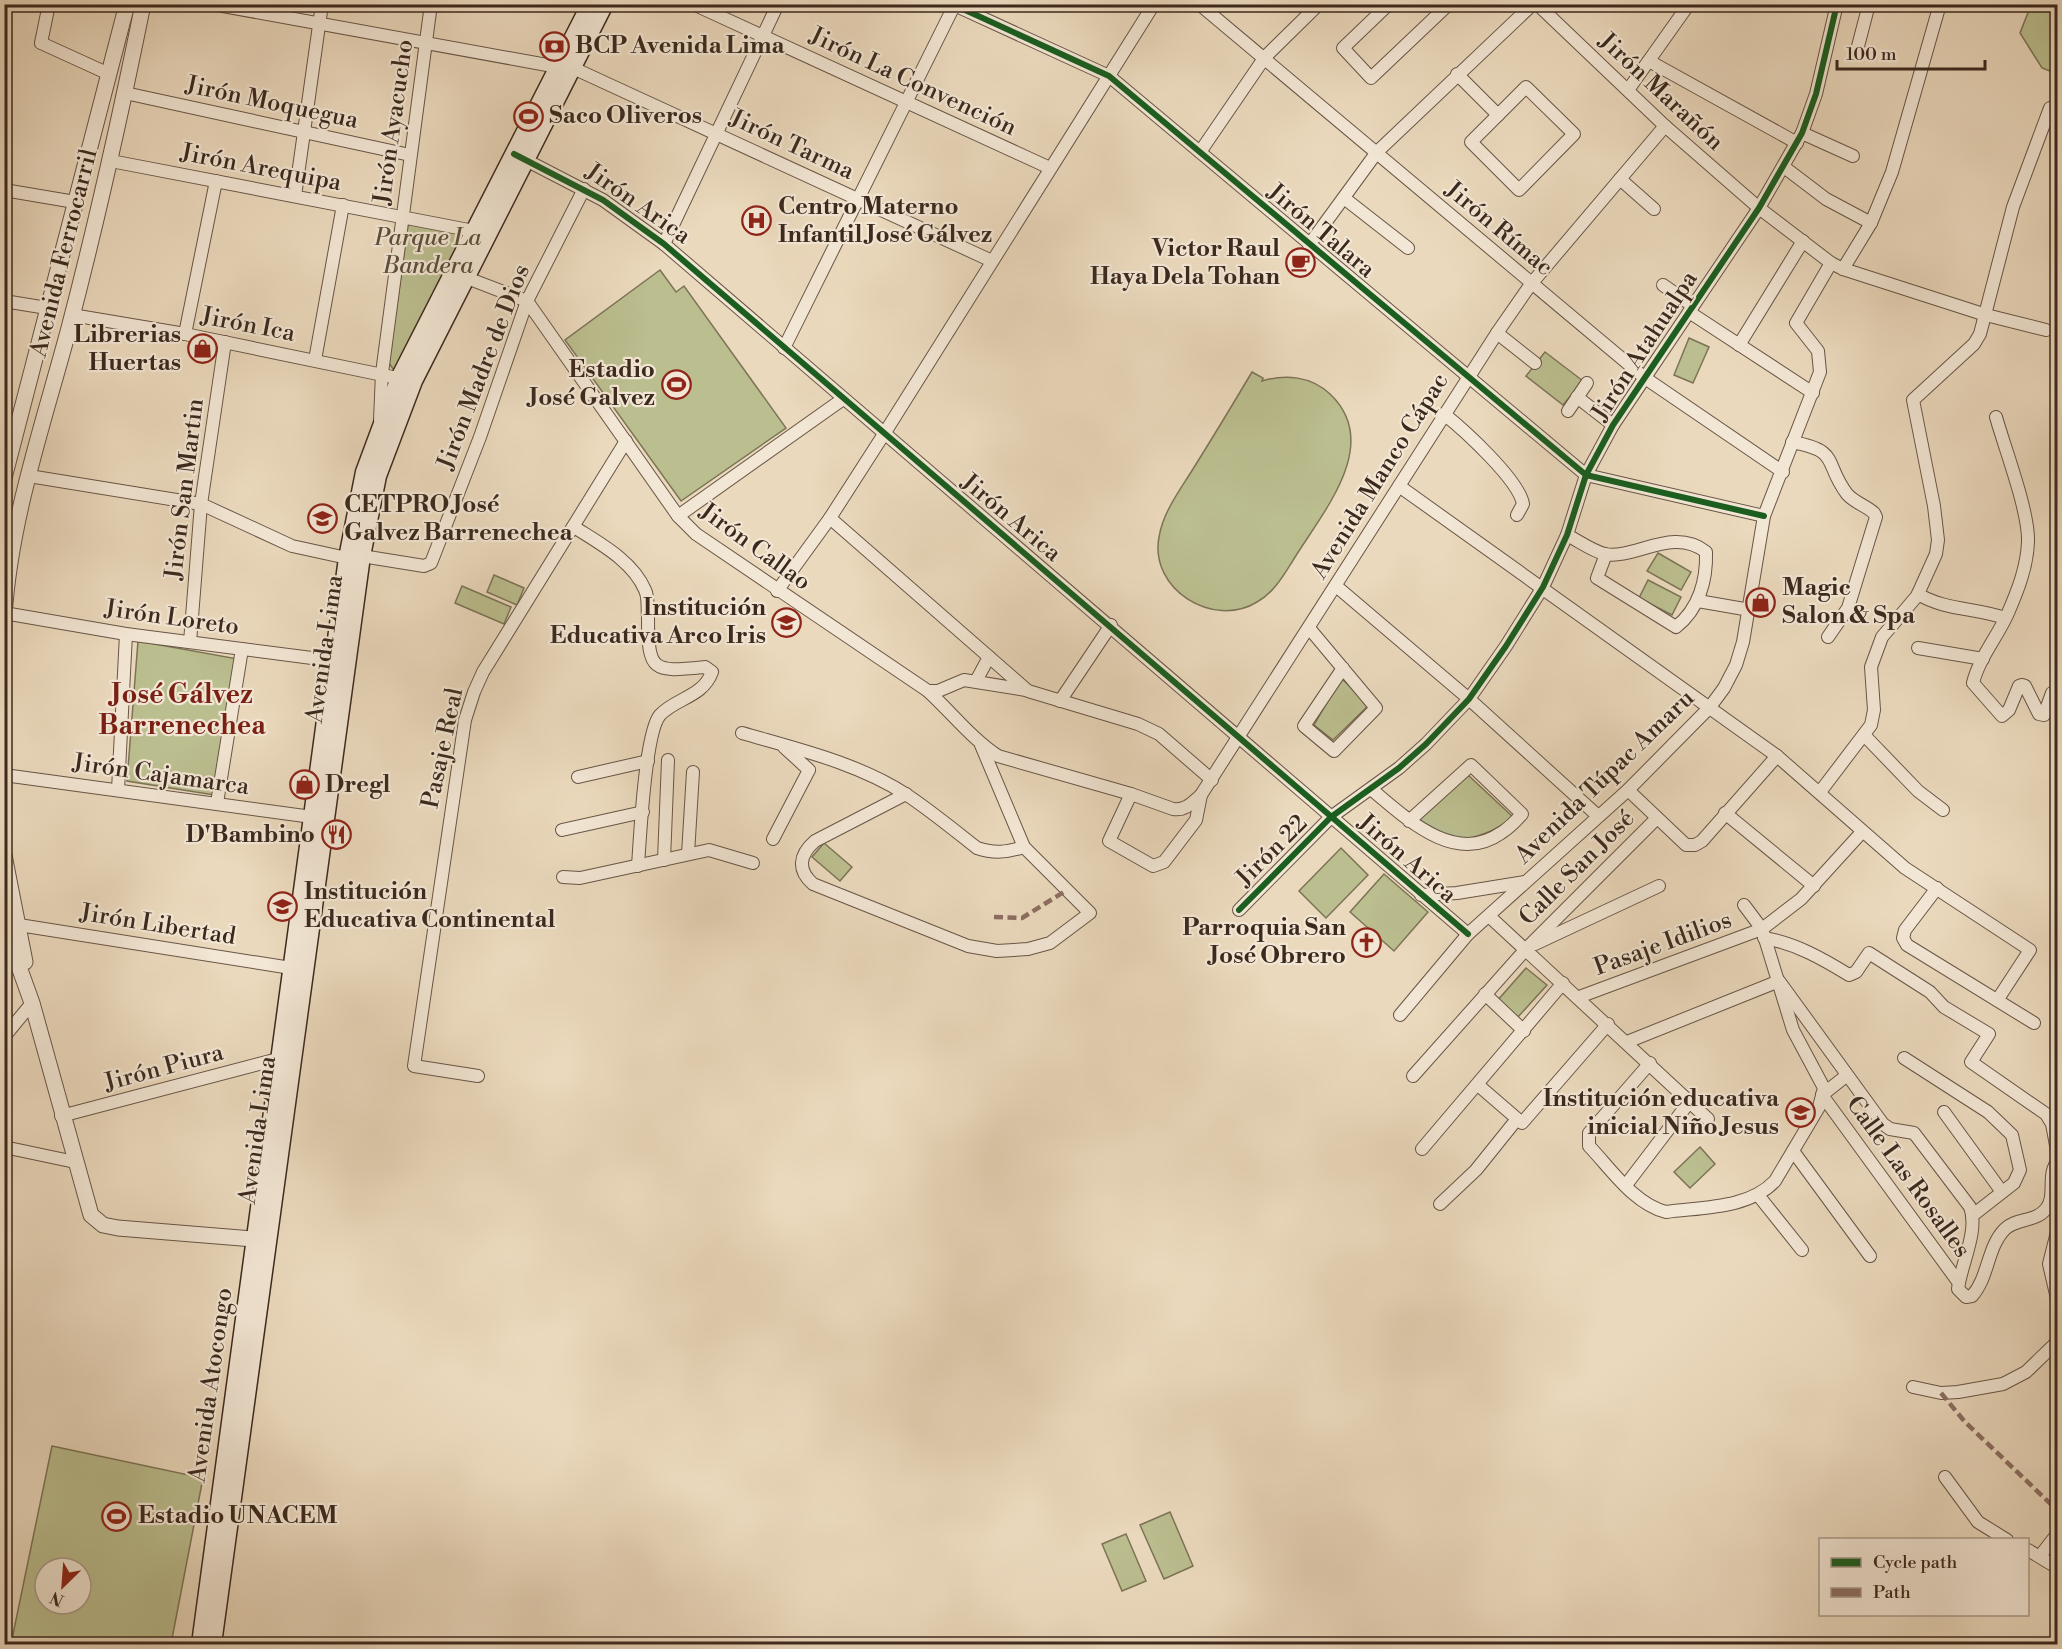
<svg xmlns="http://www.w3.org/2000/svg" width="2062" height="1649" font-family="'Libre Bodoni',serif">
<rect width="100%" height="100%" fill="#ebd9bd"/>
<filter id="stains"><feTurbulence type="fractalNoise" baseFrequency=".00333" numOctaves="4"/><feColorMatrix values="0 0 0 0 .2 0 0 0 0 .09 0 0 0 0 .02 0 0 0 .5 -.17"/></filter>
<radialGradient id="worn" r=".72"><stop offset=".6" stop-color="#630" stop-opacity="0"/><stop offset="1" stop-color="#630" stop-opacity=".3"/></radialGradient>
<g fill="#bbbe8f" stroke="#7c7456" stroke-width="1.5" fill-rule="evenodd">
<path d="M2031,5h26v69l-15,-6 -22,-35z"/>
<path d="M408,224l52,9 2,6 -67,130h-2l-4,-6z"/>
<path d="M660,270l16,22 8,-6 102,142 -105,73 -116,-161z"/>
<path d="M1689,338l20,9 -16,36 -19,-8z"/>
<path d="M1545,352l38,29 -20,24 -37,-29z"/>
<path d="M1252,372l11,6 -1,3c23,-7 49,-5 68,13 54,51 -10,121 -38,168 -10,16 -19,31 -35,40 -44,27 -108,-13 -98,-65 4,-25 21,-47 34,-68 20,-32 40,-65 59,-97z"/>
<path d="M2057,538v137l-5,-58z"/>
<path d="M1658,553l33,19 -10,18 -34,-19z"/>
<path d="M494,575l30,13 -7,17 -30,-13z"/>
<path d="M1648,580l33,17 -9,18 -33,-17z"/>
<path d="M462,586l49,21 -7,17 -49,-21z"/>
<path d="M138,641l100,18 -24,136 -87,-14z"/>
<path d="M1341,678l28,27 -36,35 -19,-15z"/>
<path d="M1468,775l45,42c-15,12 -40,25 -61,21 -12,-2 -26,-14 -37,-19z"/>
<path d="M824,843l28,24 -12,14 -28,-24z"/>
<path d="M1341,848l27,27 -42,43 -27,-27z"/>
<path d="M1384,874l44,38 -34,39 -44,-39z"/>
<path d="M1526,968l21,17 -30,33 -20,-17z"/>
<path d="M1700,1147l15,17 -25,24 -16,-16z"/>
<path d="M52,1446l151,32 -32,166h-160zM45,1568h36v36h-36z"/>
<path d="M1170,1512l23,54 -29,13 -24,-54z"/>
<path d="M1126,1534l20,47 -24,10 -20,-47z"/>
</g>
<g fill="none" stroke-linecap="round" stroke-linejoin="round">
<defs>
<g id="minor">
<path d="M49,4l-8,39 68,31"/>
<path d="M212,4l346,63"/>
<path d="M693,4l357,164"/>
<path d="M952,4l157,72 477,399 178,41"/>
<path d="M1199,4l446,374 138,94"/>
<path d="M1389,4l-46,44 28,30 78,-74"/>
<path d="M1537,4l128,122 94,82 72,55 12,6 143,46 60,15"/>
<path d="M1856,54l13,-50"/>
<path d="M1649,61l148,82"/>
<path d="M573,68l419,193"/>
<path d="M1457,74l41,41"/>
<path d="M1526,87l48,47 -55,56 -48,-48z"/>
<path d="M1628,90l61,-86"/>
<path d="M125,93l285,62"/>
<path d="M1802,133l51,23"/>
<path d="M1200,152l65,-95 54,-53"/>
<path d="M520,157l83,43 61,44 804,690"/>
<path d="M111,161l363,70"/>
<path d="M1784,167l42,32 45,24"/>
<path d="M1620,179l34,30"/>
<path d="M4,190l71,12"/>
<path d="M295,196l27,-192"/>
<path d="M1344,198l64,50"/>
<path d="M664,244l114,-240"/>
<path d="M1309,245l68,-93 156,-148"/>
<path d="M1843,269l28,-46 21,-51 48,-168"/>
<path d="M467,278l60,23 151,215 18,18 232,157c23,21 45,49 70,65l133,38 42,15c12,2 19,-6 28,-14"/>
<path d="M1663,285l30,21"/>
<path d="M4,301l43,7"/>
<path d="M1689,312l124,81"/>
<path d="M72,315l113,19 222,46"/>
<path d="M1497,333l38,30"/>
<path d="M185,334l31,-153"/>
<path d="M1739,345l64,-104"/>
<path d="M784,348l171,-344"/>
<path d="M315,360l28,-155"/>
<path d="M1577,397l36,28"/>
<path d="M1568,411l19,-28"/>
<path d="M1444,414c20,16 75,66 79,90l-6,11"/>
<path d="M1996,417c9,32 33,94 32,125 -1,25 -10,48 -20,71 -10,23 -29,45 -35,70l29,33 7,-6 10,-24 3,-1 3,1 14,28 5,1 8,-22 6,13"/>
<path d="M380,420l2,-47 49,-369"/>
<path d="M1792,442c49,9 31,20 55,52 8,9 18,11 27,19l2,4 -28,91 -20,29"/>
<path d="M29,476l172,28 91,42 55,12 15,-2 62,10 7,-3 49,-126 47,-136 57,-112"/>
<path d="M1399,486l378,270 128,112 125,82 -32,49"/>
<path d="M678,516l165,-117"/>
<path d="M830,518l198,173 110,33 21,10 53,46"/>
<path d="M574,527c25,16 59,34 71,63 4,8 2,19 3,27 0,56 5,55 57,50l7,5c-9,25 -36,26 -52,43 -15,17 -20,123 -22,151"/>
<path d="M1567,535c12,6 25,16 38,19 29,6 68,-28 101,-2 1,28 -7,57 -30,75l-79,-49 9,-24"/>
<path d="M1336,586l133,113 129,117"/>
<path d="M777,591l53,-73 54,-84 270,-430"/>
<path d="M1918,594c26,16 58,14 87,24"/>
<path d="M1698,601l52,9"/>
<path d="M4,613l122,21 209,27"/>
<path d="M1309,628l67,80 -42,43 -30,-25 39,-58"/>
<path d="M190,642l11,-138 24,-162"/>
<path d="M1918,648l65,11"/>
<path d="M976,681l13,-24"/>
<path d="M928,691h10l26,-11 62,10"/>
<path d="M1060,701l51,-76"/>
<path d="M742,733c55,16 116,30 165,62 24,16 47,35 70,53 18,6 30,4 47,-1"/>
<path d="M1865,736l53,55 25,19"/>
<path d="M4,775l308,42"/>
<path d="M578,777l70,-16"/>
<path d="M1371,789c34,28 83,77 130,44 8,-5 15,-12 21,-19l-51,-49 -62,56"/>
<path d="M118,790l8,-156"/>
<path d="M1628,790l58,55h9l7,-4 75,-85"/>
<path d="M1820,792l51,-67 3,-15 -3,-43 11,-30 35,-41 19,-42 2,-14 -4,-34 -21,-106 61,-56 6,-10 33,-127 37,-99"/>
<path d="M906,794l-91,47c-16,14 -18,29 -2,43l155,62 29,5 31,-2 22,-6 40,-30 -66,-66 -43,-102"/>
<path d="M1131,794l-22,47 44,25 11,-4 32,-42 5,-25 296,-462 34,-49 134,-158"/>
<path d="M217,803l25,-154"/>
<path d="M1725,813l89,73"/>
<path d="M562,830l81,-18"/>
<path d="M773,839l36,-69 -25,-23"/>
<path d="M688,854l5,-82"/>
<path d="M664,860l4,-100"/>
<path d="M563,877l17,1 129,-28 44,13"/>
<path d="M1937,888l-32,42 -2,8 4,7 127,78"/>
<path d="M1421,895l36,-2 68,-11"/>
<path d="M1239,910l92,-93 68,-49 27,-24 43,-45 37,-53 37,-59 24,-52 19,-60 27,-50 146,-217 43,-75 14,-39 21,-90"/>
<path d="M1490,917l218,202"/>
<path d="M19,925l272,43"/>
<path d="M1764,938c31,5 59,21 85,37l7,-3 13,-19 61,39 14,15 45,27 -18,28 75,52 6,10 6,32"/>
<path d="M1535,944l124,-58"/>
<path d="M1485,994l39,37"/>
<path d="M1579,997l183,-68 39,-30 61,-67"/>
<path d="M1400,1015l68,-81 160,-144 82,-83 14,-19 12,-23 7,-23 21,-126 56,-144 -2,-21 -22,-28 35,-60"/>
<path d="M4,1037l28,-34"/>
<path d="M1627,1042l152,-61 104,143 7,5 24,4 56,74c9,24 -9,57 -12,82l8,8 6,-1c17,-19 15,-49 33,-67 11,-11 31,-7 41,-20 11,-13 0,-35 12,-48"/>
<path d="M1904,1058l84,54 24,23 8,35 -6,13 -41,32"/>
<path d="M1650,1063l-61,70v13c22,23 45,58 77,66 37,-5 82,-3 109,-31l44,-74 5,-19 -31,-58 -31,-101 -18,-24"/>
<path d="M478,1076l-64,-10 51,-346 9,-28 9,-20 143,-231"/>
<path d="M1413,1076l113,-127 131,-131"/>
<path d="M1846,1076l-24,19 137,188"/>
<path d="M1478,1085l44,38 86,-99"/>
<path d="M1944,1112l58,80"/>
<path d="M61,1116l217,-57"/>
<path d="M4,1147l71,15"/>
<path d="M1422,1149l141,-166"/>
<path d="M1793,1151l77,105"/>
<path d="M1626,1185l64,-84"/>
<path d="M1758,1195l44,55"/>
<path d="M1440,1204l36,-34 41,-51"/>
<path d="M2058,1228l-9,36 9,39"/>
<path d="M1913,1387l28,6 17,-1 45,-8 23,-12 32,-31"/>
<path d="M1945,1477l33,45 29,18"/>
<path d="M2028,1550l30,18"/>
<path d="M2040,1556l18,-23"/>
</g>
<g id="tertiary">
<path d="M4,478l123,-474"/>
<path d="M4,617c6,-98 40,-195 65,-289 28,-107 52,-215 74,-324"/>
<path d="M4,855l21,107"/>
<path d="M4,925l28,78 59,212 12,10 15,3 147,12"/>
</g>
<g id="secondary">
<path d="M200,1644l147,-1086 17,-86 35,-94 191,-374"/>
<path d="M213,1644l149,-1088 16,-80 36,-95 191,-377"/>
</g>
</defs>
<use href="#minor" stroke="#685546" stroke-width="14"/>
<use href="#tertiary" stroke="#685546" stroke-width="17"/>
<use href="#secondary" stroke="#3c291e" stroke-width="19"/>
<use href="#minor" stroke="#f2e6d4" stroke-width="12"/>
<use href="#tertiary" stroke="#f2e6d4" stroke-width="15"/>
<use href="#secondary" stroke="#f2e6d4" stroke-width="16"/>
<g stroke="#8d6e63" stroke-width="4.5" stroke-dasharray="9 4.5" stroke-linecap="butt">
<path d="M994,917l28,1 45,-28"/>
<path d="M1941,1393l24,29 93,89"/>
</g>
<defs>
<g id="cycleway">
<path d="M952,4l157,72 477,399 178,41"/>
<path d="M514,154l89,46 61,44 804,690"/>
<path d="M1239,910l92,-93 68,-49 27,-24 43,-45 37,-53 37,-59 24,-52 19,-60 27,-50 146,-217 43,-75 14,-39 21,-90"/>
</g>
</defs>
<use href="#cycleway" stroke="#f2e6d4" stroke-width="10"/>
<use href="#cycleway" stroke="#1b5e20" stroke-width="6"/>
</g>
<defs>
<symbol id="bank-ring" viewBox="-11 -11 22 22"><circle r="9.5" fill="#f2e6d4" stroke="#8f2418" stroke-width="1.5"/><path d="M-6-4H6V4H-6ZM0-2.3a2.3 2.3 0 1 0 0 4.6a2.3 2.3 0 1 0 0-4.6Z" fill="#8f2418"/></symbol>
<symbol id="stadium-ring" viewBox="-11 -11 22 22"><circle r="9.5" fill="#f2e6d4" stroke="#8f2418" stroke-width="1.5"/><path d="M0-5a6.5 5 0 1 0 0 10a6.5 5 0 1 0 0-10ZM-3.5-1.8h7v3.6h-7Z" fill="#8f2418"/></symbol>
<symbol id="hospital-ring" viewBox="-11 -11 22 22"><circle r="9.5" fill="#f2e6d4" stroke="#8f2418" stroke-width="1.5"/><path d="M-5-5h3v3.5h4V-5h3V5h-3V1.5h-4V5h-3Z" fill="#8f2418"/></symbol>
<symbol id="cafe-ring" viewBox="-11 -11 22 22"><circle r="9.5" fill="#f2e6d4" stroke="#8f2418" stroke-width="1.5"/><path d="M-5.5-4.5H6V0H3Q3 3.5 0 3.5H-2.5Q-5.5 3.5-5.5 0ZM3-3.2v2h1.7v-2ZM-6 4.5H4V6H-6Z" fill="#8f2418"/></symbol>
<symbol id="shop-ring" viewBox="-11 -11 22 22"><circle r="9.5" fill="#f2e6d4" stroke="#8f2418" stroke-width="1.5"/><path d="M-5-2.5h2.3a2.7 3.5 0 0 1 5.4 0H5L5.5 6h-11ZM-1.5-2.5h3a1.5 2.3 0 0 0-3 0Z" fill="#8f2418"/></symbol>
<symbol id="university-ring" viewBox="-11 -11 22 22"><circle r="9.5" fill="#f2e6d4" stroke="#8f2418" stroke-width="1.5"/><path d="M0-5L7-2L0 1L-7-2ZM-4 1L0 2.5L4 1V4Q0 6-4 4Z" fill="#8f2418"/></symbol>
<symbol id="school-ring" viewBox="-11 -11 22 22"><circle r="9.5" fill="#f2e6d4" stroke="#8f2418" stroke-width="1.5"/><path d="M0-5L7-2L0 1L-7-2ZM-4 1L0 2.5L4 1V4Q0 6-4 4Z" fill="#8f2418"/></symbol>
<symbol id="restaurant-ring" viewBox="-11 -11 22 22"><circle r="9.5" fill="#f2e6d4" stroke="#8f2418" stroke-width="1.5"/><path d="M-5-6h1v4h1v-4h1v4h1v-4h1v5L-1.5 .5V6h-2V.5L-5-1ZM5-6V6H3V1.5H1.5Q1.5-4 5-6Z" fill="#8f2418"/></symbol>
<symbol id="church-ring" viewBox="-11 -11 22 22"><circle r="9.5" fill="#f2e6d4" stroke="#8f2418" stroke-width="1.5"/><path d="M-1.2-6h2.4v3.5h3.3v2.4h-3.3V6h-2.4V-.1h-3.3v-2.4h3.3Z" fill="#8f2418"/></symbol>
</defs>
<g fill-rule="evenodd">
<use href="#bank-ring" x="538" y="30" width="33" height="33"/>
<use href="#stadium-ring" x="512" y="100" width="33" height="33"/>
<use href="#hospital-ring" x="740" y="204" width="33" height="33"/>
<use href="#cafe-ring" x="1284" y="246" width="33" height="33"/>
<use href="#shop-ring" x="186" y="332" width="33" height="33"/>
<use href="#stadium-ring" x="660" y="368" width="33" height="33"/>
<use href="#university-ring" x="306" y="502" width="33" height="33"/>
<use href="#shop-ring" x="1744" y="586" width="33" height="33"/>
<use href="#school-ring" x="770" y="606" width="33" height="33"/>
<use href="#shop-ring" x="288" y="768" width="33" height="33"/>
<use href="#restaurant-ring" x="320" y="818" width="33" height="33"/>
<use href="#school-ring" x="266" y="890" width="33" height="33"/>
<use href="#church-ring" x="1350" y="926" width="33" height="33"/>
<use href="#school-ring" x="1784" y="1096" width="33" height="33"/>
<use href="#stadium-ring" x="100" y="1500" width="33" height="33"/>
</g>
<g text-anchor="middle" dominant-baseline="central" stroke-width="4.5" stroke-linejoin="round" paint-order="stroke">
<g font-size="24" font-weight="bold" fill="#3c291e" stroke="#f2e6d4" text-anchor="start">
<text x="575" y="46">BCP Avenida Lima</text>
<text x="549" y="116">Saco Oliveros</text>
<text x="778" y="207">Centro Materno<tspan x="778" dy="28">Infantil José Gálvez</tspan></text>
<text x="1280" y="249" text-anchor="end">Victor Raul<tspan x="1280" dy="28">Haya Dela Tohan</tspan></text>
<text x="181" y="335" text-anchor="end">Librerias<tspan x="181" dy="28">Huertas</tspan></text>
<text x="655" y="370" text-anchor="end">Estadio<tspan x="655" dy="28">José Galvez</tspan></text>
<text x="344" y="505">CETPRO José<tspan x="344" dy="28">Galvez Barrenechea</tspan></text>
<text x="1782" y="588">Magic<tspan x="1782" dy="28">Salon &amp; Spa</tspan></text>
<text x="766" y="608" text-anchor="end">Institución<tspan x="766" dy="28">Educativa Arco Iris</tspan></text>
<text x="325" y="785">Dregl</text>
<text x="315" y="835" text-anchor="end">D'Bambino</text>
<text x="304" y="892">Institución<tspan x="304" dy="28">Educativa Continental</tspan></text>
<text x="1346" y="928" text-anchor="end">Parroquia San<tspan x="1346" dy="28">José Obrero</tspan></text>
<text x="1779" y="1099" text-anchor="end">Institución educativa<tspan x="1779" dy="28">inicial Niño Jesus</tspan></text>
<text x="138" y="1516">Estadio UNACEM</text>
</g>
<g font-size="24" fill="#3c291e" stroke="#f2e6d4">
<text transform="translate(913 82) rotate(25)">Jirón La Convención</text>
<text transform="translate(1661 92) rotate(43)">Jirón Marañón</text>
<text transform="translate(272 103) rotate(12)">Jirón Moquegua</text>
<text transform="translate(394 122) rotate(-82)">Jirón Ayacucho</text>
<text transform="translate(792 145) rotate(25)">Jirón Tarma</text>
<text transform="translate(261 168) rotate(11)">Jirón Arequipa</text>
<text transform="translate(638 204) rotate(35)">Jirón Arica</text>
<text transform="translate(1499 229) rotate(40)">Jirón Rímac</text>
<text transform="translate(1321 231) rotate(40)">Jirón Talara</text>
<text transform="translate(64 253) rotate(-76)">Avenida Ferrocarril</text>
<text transform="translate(248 325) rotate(11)">Jirón Ica</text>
<text transform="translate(1645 346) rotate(-57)">Jirón Atahualpa</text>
<text transform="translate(484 367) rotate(-69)">Jirón Madre de Dios</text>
<text transform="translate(1380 476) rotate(-58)">Avenida Manco Cápac</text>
<text transform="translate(185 489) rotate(-83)">Jirón San Martin</text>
<text transform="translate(1011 518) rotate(40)">Jirón Arica</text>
<text transform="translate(755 547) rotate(36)">Jirón Callao</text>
<text transform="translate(172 618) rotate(8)">Jirón Loreto</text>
<text transform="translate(325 649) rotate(-82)">Avenida Lima</text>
<text transform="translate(443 748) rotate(-78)">Pasaje Real</text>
<text transform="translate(161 775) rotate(8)">Jirón Cajamarca</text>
<text transform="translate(1605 777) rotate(-44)">Avenida Túpac Amaru</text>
<text transform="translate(1272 851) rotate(-45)">Jirón 22</text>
<text transform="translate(1407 859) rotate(41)">Jirón Arica</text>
<text transform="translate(1577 868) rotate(-45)">Calle San José</text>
<text transform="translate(158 925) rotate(9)">Jirón Libertad</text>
<text transform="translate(1663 944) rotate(-20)">Pasaje Idilios</text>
<text transform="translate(164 1068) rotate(-15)">Jirón Piura</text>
<text transform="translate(258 1130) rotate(-82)">Avenida Lima</text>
<text transform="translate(1908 1177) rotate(54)">Calle Las Rosalles</text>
<text transform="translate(211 1385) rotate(-82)">Avenida Atocongo</text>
</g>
<g font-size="24" font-style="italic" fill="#5c4e3a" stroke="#f2e6d4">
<text x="428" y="238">Parque La<tspan x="428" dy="28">Bandera</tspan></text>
</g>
<g font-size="27" font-weight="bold" fill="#7a1f14" stroke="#f2e6d4">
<text x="182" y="695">José Gálvez<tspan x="182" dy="31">Barrenechea</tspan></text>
</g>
</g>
<rect width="2062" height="1649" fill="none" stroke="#ebd9bd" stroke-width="24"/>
<rect x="6" y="6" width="2050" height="1637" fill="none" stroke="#3c291e" stroke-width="3"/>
<rect x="12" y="12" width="2038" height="1625" fill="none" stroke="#3c291e" stroke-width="1.5"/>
<rect x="1819" y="1538" width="210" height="78" fill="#f2e6d4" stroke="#a99a8b" stroke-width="1.5"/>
<rect x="1831" y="1558" width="30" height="9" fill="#1b5e20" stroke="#a99a8b" stroke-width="1.5"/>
<text x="1873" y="1568" font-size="18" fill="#3c291e">Cycle path</text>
<rect x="1831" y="1588" width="30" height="9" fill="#8d6e63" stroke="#a99a8b" stroke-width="1.5"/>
<text x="1873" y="1598" font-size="18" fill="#3c291e">Path</text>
<g transform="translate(63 1586) rotate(205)"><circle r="28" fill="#f2e6d4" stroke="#a99a8b" stroke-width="1.5"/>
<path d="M0-4.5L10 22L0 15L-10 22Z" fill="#8f2418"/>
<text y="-9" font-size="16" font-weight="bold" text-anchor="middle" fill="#3c291e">N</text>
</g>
<path d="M1837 60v9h148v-9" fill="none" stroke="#3c291e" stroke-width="3"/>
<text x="1846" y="60" font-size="18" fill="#3c291e" stroke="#f2e6d4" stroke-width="4.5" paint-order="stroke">100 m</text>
<rect width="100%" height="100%" filter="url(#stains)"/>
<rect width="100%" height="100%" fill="url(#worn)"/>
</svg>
